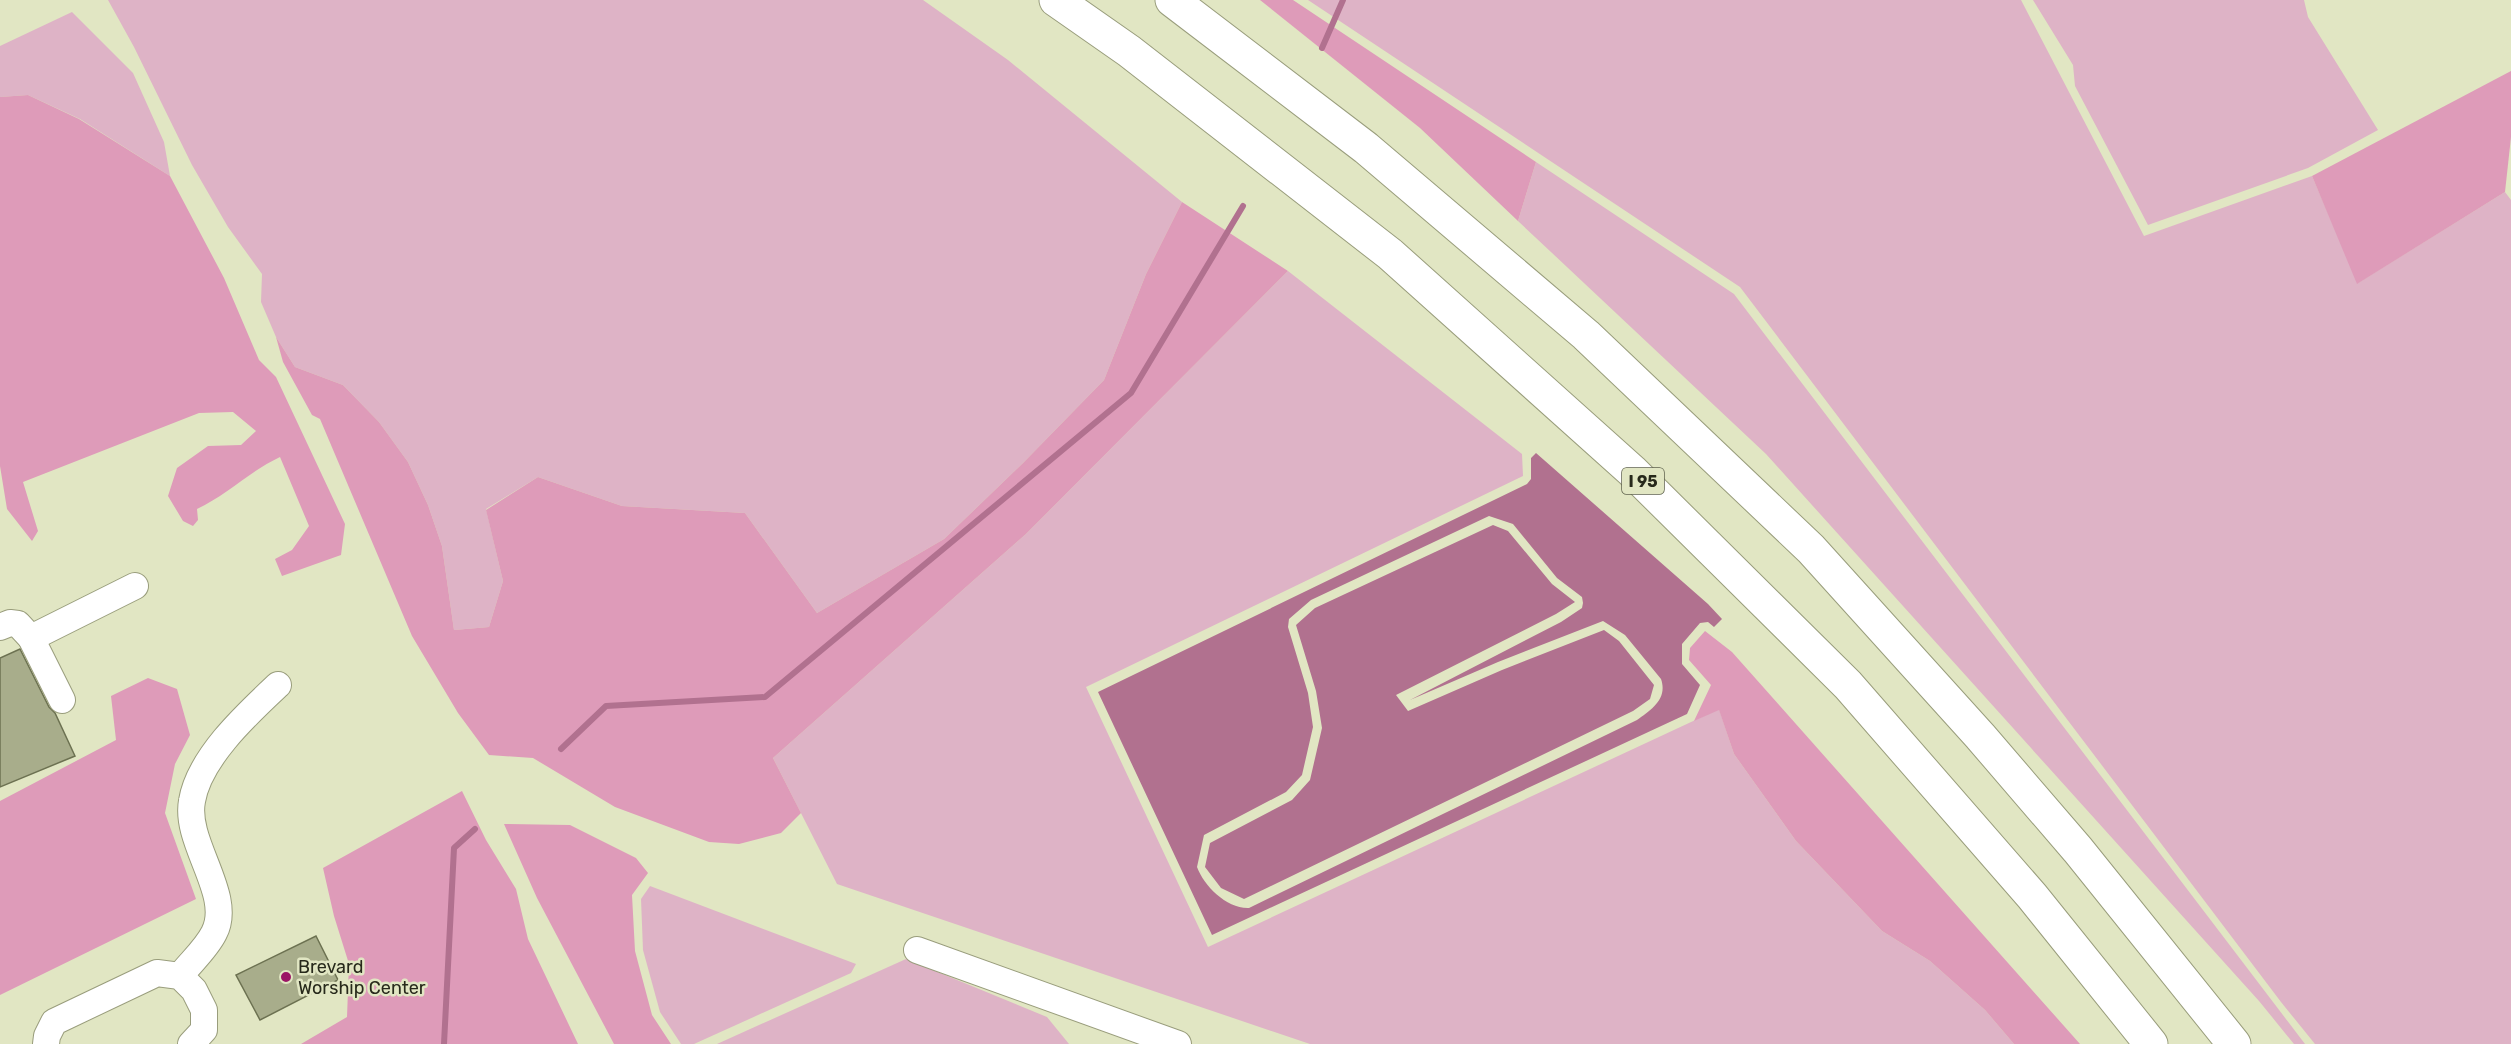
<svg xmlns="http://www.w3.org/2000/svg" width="2511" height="1044" font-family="Rubik,sans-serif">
<rect width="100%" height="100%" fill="#e1e6c3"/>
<g fill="#deb3c6">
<path d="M108,0h815l85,60 174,142 -36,72 -42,106 -81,83 -79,76 -127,74 -72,-100 -123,-7 -84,-29 -52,32 17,72 -14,46 -35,3 -12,-84 -14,-41 -20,-43 -29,-40 -36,-37 -48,-18 -19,-30 -15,-35 1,-28 -34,-47 -36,-62 -58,-118z"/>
<path d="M1308,0h713l123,236 168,-60 46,107 147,-91 6,8v844h-196l-34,-42 -541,-715z"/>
<path d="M2033,0h271l4,17 70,113 -70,38 -160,57 -73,-139 -2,-21z"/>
<path d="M72,12l61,61 31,69 6,34 -90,-57 -52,-24 -28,2v-51z"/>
<path d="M1536,162l198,132 571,750h-11l-35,-43 -493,-547 -248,-233z"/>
<path d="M1288,271l234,183 1,22 -437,211 122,260 511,-238 15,45 62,87 86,90 48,30 55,49 29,34h-704l-473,-160 -64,-126 253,-224z"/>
<path d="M650,886l206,78 -5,9 -157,71h-13l-21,-32 -17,-62 -2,-51z"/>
<path d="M906,959l141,58 22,27h-352z"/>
</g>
<g fill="#de9bb9">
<path d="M1260,0h33l243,162 -18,59 -98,-93z"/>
<path d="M2511,71v66l-6,55 -148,92 -45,-108z"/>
<path d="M28,95l51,24 91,57 54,102 35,82 17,17 69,147 -4,31 -59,21 -7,-17 17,-9 17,-24 -29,-69c-30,14 -53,38 -83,52l1,11 -5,6 -10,-5 -15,-25 9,-28 31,-22 33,-1 15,-14 -23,-19 -34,1 -176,69 15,49 -6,10 -25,-32 -7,-43v-369z"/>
<path d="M1182,202l106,69 -262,263 -253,224 28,55 -20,20 -42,11 -30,-2 -94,-35 -82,-49 -44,-3 -31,-42 -46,-77 -92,-217 -8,-4 -29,-53 -7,-25 19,30 48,18 36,37 29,40 20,43 14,41 12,84 35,-3 14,-46 -17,-71 52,-33 84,29 123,7 72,100 127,-74 79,-76 81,-83 42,-106z"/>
<path d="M1705,631l27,21 348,392h-66l-29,-34 -55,-49 -48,-30 -86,-90 -62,-87 -15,-44 -25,11 17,-36 -22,-25 1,-12z"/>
<path d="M148,678l29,11 13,46 -15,29 -10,49 31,86 -196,96v-194l116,-61 -5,-44z"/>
<path d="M462,791l24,49 30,49 12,50 50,105h-277l46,-27 2,-53 -15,-48 -11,-48z"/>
<path d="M504,824l66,1 66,33 12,15 -16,22 3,56 17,64 19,29h-57l-77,-146z"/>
</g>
<g fill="#b1718f" fill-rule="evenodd">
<path d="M1536,453l172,151 14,15 -8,8 -6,-5 -8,1 -18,21v20l18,21 -13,29 -475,221 -114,-243 429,-208 4,-5v-21zM1489,516l24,8 44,54 25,19 1,6 -1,5 -21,14 -151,78 88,-38 105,-41 22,14 36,44c7,20 -10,31 -24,41l-388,188c-22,1 -45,-22 -52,-41l7,-32 82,-43 16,-17 11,-48 -5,-34 -20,-66 1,-8 22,-19z"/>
<path d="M1493,525l15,6 44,53 23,18 -19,12 -160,81 12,16 94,-41 102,-40 15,11 35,44 -4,14 -17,12 -389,188 -23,-11 -16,-21 5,-24 82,-43 18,-20 12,-52 -6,-37 -20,-66 19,-17z"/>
</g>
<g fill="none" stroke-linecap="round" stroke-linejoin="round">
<g stroke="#b1718f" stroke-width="6">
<path d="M1322,48l21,-48"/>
<path d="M561,749l45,-43 159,-9 366,-304 112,-187"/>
<path d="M444,1044l10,-196 21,-19"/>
</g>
</g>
<g fill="#a8ad8b" stroke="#6c7151" stroke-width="1.5">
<path d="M20,649l29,58 6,6 20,43 -75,31v-129z"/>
<path d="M316,936l22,44 -78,40 -24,-45z"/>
</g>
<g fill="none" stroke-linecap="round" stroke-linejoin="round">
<defs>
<g id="minor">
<path d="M0,627l10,-4 8,1 13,14 31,62"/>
<path d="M31,638l104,-52"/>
<path d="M917,950l261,94"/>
<path d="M180,976c10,-13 26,-27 34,-43 20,-38 -30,-90 -22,-132 7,-43 55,-87 86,-116"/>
<path d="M46,1044l1,-8 7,-14 103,-49 23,3 14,14 10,20v20l-13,14"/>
</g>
<g id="highway">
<path d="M1056,0l73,51 261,203 242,217 216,214 184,211 119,148"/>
<path d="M1172,0l194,148 220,187 225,214 169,187 98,114 156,194"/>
</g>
</defs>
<use href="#minor" stroke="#999d7c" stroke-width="28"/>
<use href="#highway" stroke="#999d7c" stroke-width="35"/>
<use href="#minor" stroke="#fff" stroke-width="26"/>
<use href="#highway" stroke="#fff" stroke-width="33"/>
</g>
<circle fill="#9b1465" stroke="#e1e6c3" stroke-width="2" cx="286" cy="977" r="6"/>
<g text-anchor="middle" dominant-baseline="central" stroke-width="5" stroke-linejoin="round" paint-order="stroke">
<rect fill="#e1e6c3" stroke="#5f624d" stroke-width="1.5" x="1622" y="468" width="42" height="26" rx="4.5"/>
<g font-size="16" font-weight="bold" fill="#27291b">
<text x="1643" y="481">I 95</text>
</g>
<g font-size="18" fill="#27291b" stroke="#e1e6c3" text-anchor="start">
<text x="298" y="967">Brevard<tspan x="298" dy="21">Worship Center</tspan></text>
</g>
</g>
</svg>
